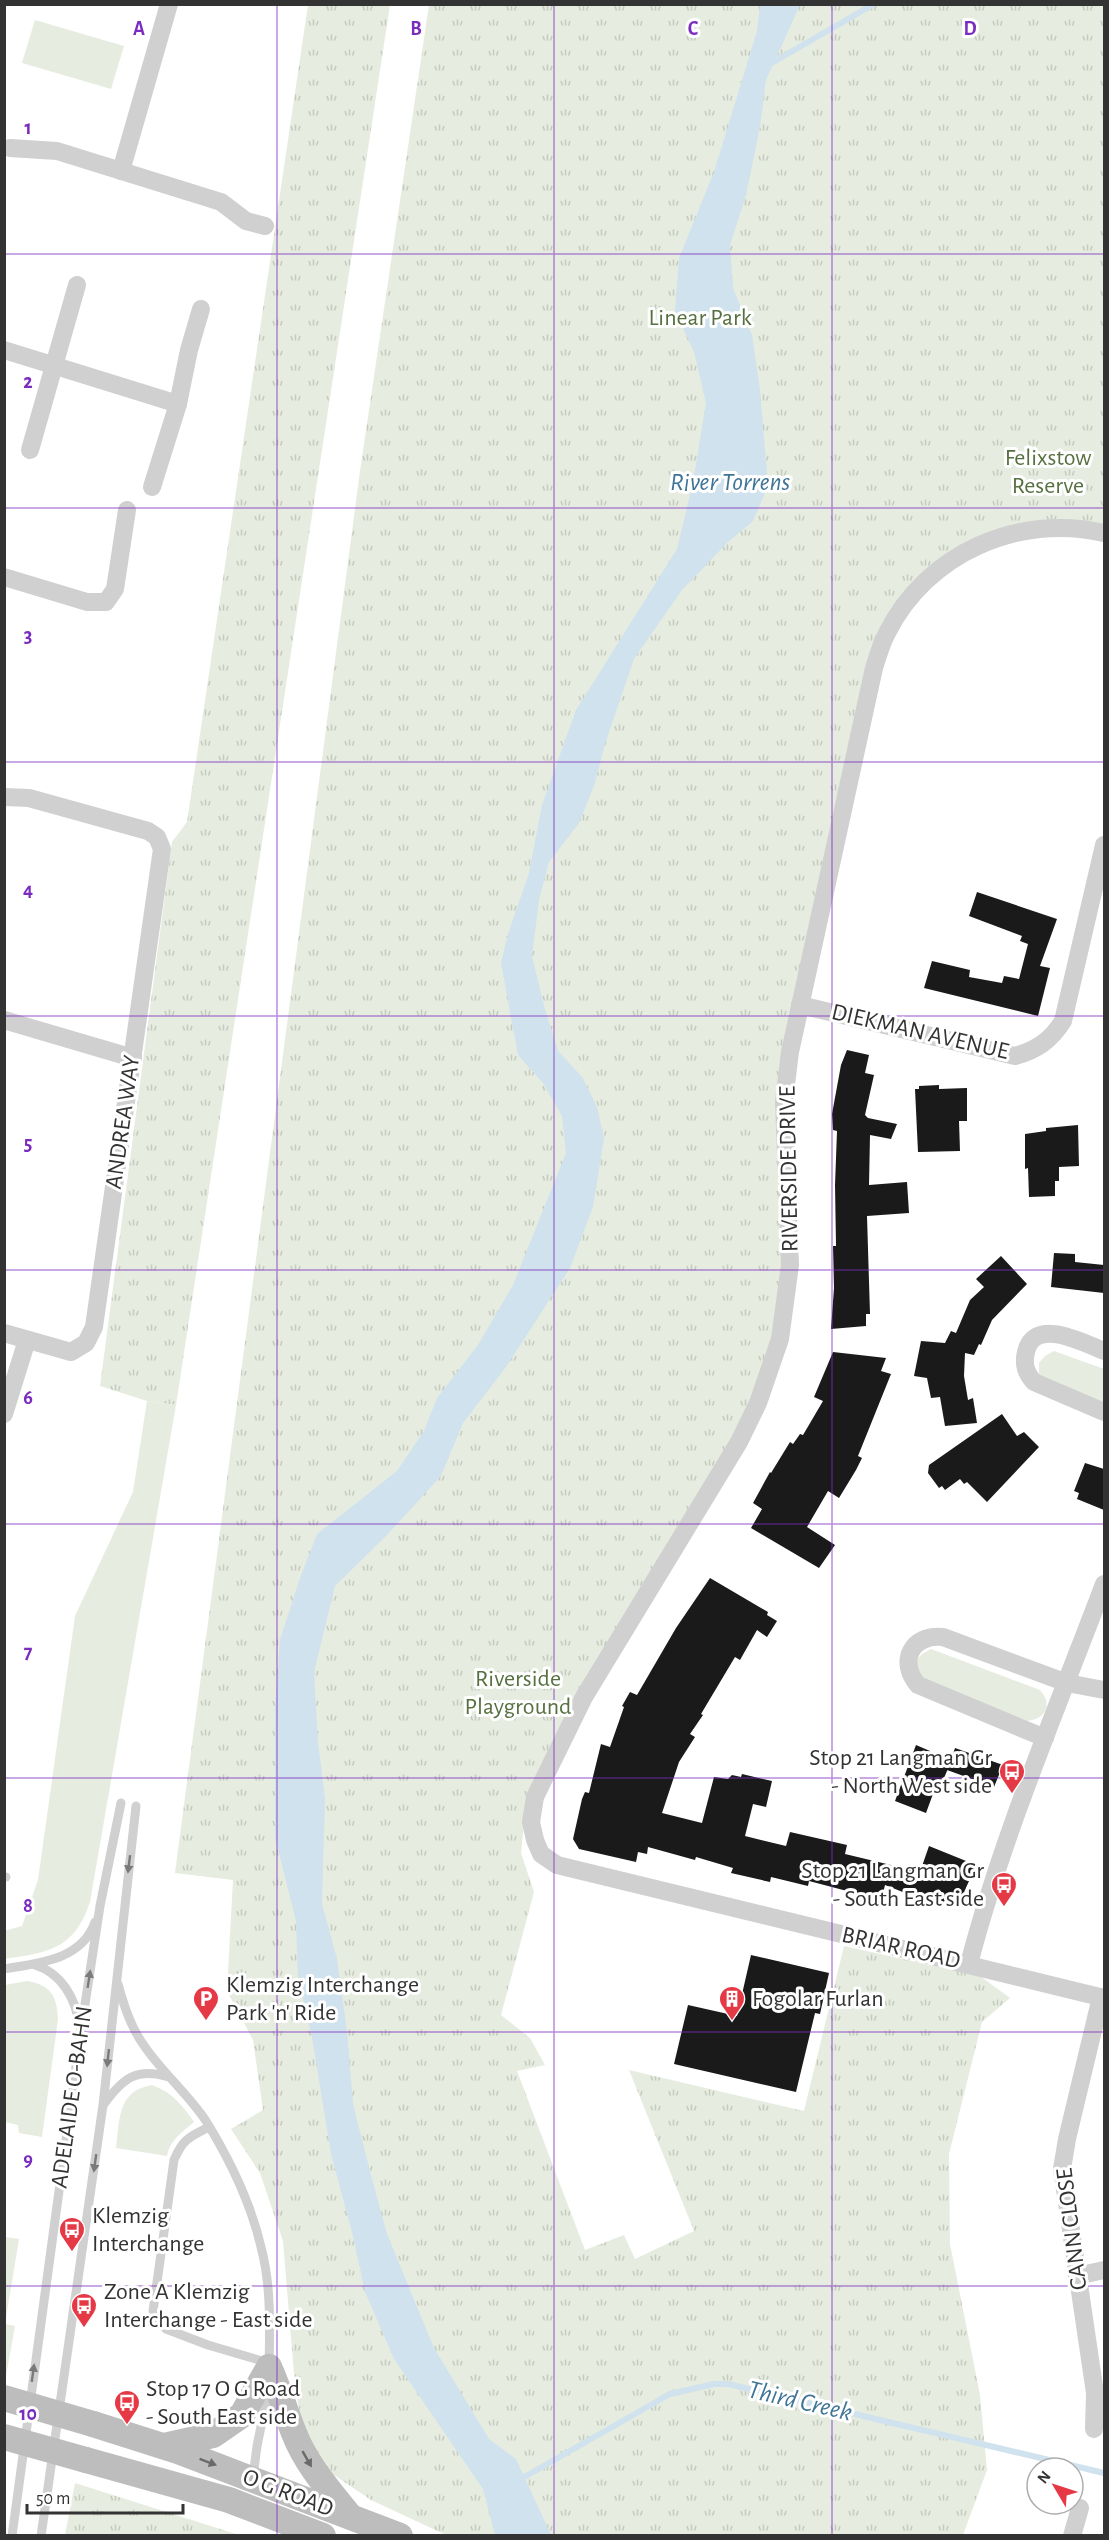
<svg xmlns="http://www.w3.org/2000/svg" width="1109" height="2540" font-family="'Alegreya Sans',sans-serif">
<defs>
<pattern id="park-tufts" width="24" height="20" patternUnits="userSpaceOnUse" patternTransform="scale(1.5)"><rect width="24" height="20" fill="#e6ecdf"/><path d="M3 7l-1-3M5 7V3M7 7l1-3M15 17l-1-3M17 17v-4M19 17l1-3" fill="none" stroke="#c6cbc0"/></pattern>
</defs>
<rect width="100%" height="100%" fill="#fff"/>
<g fill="#e6ecdf">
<path d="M35,20l89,26 -13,43 -89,-26z"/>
<path d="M1054,1351l50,18v36l-60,-22 -5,-9v-11l6,-7z"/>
<path d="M147,1401l29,4 -86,497c-16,47 -40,50 -85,57l-1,-28 18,-5 16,-46 37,-264 58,-124z"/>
<path d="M931,1649l109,41c13,14 6,29 -13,31l-105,-40 -6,-20 6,-7z"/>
<path d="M27,1981c24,4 30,15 31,38l-16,118 -23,-4 -1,-8 -13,-3v-137z"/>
<path d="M152,2085c20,7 30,20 42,37 -12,10 -24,18 -27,34l-51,-8c4,-29 1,-57 36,-63z"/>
<path d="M5,2237l14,2 -14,85 10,2 -9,50h-2z"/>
</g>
<g fill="url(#park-tufts)">
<path d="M308,5h82l-214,1400 -29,-4 -47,-15 72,-544 15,-20z"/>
<path d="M429,5h675v529l-31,-6 -106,22 -70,59 -110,421 -4,259 -9,51 -32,85 -216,381 -5,47 13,39 -33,123 29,23 15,27 -28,6 68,179 39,-15 11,24 59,-28 -65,-161 175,41 40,-165 136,30 30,22 -28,24 -33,132 1,90 30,151 7,75 -24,65h-517l-75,-35 -40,-27 -27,-36 -9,-51 -12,-145 -23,-68 -29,-44 32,-19 -10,-70 -26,-49 6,-111 -58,-7 185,-1402z"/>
<path d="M75,2483l164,52h-174z"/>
</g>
<path fill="#cfe2ee" d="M760,5h40l-34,75 -6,47 -14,68 -16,50 3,43 19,47 8,55 8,96 -15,35 -26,22 -45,47 -48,69 -29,85 -11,42 -15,37 -30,39 -10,38 -7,56 12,50 14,45 25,27 14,29 7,31 -11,69 -23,61 -64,99 -43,56 -22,53 -54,59 -52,51 -21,86 4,70 7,57 -3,105 15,55 10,72 6,73 18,71 16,59 47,114 55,91 27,20 35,76h-56l-12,-46 -89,-130 -29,-67 -12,-56 -22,-82 -19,-117 -14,-59 -2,-57 -21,-84v-129l5,-68 20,-62 17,-44 80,-63 27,-40 13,-33 41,-53 35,-60 53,-132 -4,-37 -19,-33 -25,-28 -17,-92 7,-29 21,-61 13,-68 34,-95 101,-161 16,-67 13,-79 -12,-51 -19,-41 4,-53 35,-86 43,-141z"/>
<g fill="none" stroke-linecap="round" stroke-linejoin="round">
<g stroke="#cfe2ee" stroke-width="6">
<path d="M770,64l104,-60"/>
<path d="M519,2480l151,-86 44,-10h14l376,89"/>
</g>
</g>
<g fill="#1a1a1a">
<path d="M977,892l80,27 -17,47 10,2 -12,48 -114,-28 8,-27 38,9 -1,7 33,6 2,-7 15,3 9,-35 -8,-3 2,-5 -53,-20z"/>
<path d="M847,1050l22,5 -4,18 9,2 -9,40 3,3 29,6 -6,15 -21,-4 -1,50 38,-3 2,31 -42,3 3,98h-4v12l-35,3 3,-41 -1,-42h3l-1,-61 2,-54 -4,-1 -1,-16 9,-49z"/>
<path d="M939,1085v4l28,-1v33h-8l1,30 -42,1 -3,-63h4v-3z"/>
<path d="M1078,1125l1,41 -20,1v14h-4v15l-26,1 -1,-29 -3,1v-35l21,-3v-3z"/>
<path d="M1054,1253l21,1v8l29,3v28l-53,-6z"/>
<path d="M1001,1256l26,28 -35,36 -11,25 -2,-1 -5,11 -9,-2 -1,23 4,24 5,-2 4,25 -32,3 -5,-29 -9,1 -4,-20 -13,-2 7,-35 24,2 6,-12 5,2 14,-33 14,-13 -8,-8z"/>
<path d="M833,1352l53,6 -5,13 10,3 -33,82 4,2 -6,12 -17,28 -11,-7 -21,36 28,18 -16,23 -68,-40 11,-19 -9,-6 17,-31 1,1 19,-31 3,2 7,-10 3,1 20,-34 -9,-4z"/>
<path d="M1002,1414l15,22 7,-4 15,15 -52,55 -20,-20 -3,2 -4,-5 -15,11 -3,-4 -3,2 -11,-15 1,-8z"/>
<path d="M1085,1463l19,6v41l-27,-11 2,-6 -5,-2z"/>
<path d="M710,1578l58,34 -1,3 10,6 -10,16 -10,-7 -17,30 -5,-3 -34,57 2,1 -13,19 5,3 -16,25 -17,51 40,10 12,-46 14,2 4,-4 9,2 1,-3 30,7 -6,26 -13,-3 -8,32 41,10 4,-14 57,13 -2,9 75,18 9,-26 47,19 -18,41 -14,-5 -2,4 -8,-3 -1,2 -48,-19 -4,17 -10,-2 -2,6 -22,-6v-9l-38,-10 -1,5 -37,-9 -1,5 -39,-9 2,-5 -37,-11 -1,3 -47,-13 -1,7 -9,-2 -2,10 -57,-13 -6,-10 9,-40 3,-7 4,1 12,-49 9,3 14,-40 -2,-1 8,-14 7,3 39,-67z"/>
<path d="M916,1745l35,15 4,-12 48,17 -9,22 -47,-17 3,-6 -9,21 -4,-2 -11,30 -31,-12z"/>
<path d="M751,1955l78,18 -9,41 -5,-1 -19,79 -122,-28 14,-59 49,11z"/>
</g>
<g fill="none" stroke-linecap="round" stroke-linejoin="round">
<g stroke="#d0d0d0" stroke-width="9">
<path d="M4,1877h2"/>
<path d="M35,1965c26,8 41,33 44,60"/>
<path d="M4,1969c35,-6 78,-9 91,-47"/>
<path d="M118,1984c6,22 13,44 27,63 18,26 43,47 61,74 24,39 46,85 56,130 9,36 8,77 7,114"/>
<path d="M104,2104c19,-26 33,-37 65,-27"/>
<path d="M209,2127c-20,10 -26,12 -35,33l-21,151 13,18 42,16 61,18"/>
<path d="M253,2477l4,-31 12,-59"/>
<path d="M12,2536l68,-499 20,-131 21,-103"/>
<path d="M41,2536l62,-431 33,-299"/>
</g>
<g stroke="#d0d0d0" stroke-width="18">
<path d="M10,148l47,3 164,51 25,19 19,5"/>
<path d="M121,171l48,-167"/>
<path d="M4,350l174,54"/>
<path d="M30,450l47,-165"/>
<path d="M152,487l26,-83 11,-54 12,-41"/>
<path d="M1104,533c-85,-20 -177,20 -217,100 -6,11 -9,23 -13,35l-84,384 -6,49 6,164 -10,74 -22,64 -19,39 -155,255 -49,100 -4,25 4,18 6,14 16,11 547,133"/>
<path d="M4,577l83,25h19l9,-13 12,-79"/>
<path d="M4,797l25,1 119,33 9,6 5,12 -68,478 -8,16 -15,9 -67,-19"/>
<path d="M800,1005l215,51c22,-6 36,-16 48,-35l41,-176"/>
<path d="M4,1020l129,38"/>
<path d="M1104,1351c-20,-8 -70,-35 -78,1 -3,13 0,21 8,30l70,30"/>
<path d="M4,1414l23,-74"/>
<path d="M1045,1738l-127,-53c-20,-23 -7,-51 25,-48l124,46 37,7"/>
<path d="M969,1964c34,-130 88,-255 135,-380"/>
<path d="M1077,2276l27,-6"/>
<path d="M1094,2429l1,-36 -33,-224 5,-30 34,-142"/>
<path d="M1072,2536l8,-28"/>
</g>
<g stroke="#bdbdbd" stroke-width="26">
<path d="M269,2367c10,21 16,44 25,66 12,31 35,57 55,82"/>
<path d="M93,2424l85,27 222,85"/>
<path d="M164,2446l49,-11 29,-20 27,-48"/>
<path d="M86,2460l143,40 94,36"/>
</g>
<g stroke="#bdbdbd" stroke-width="26">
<path d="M4,2398l89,26"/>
<path d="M4,2437l82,23"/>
</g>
</g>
<defs><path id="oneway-solid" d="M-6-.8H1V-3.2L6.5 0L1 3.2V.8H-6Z" transform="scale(1.5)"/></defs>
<g fill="#7a7a7a">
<use href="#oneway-solid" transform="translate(129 1864) rotate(97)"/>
<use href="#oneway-solid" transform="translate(89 1979) rotate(-81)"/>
<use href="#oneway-solid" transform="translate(108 2058) rotate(96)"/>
<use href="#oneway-solid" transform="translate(95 2163) rotate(98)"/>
<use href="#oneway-solid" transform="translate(33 2373) rotate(-82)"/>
</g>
<g fill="#6a6a6a">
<use href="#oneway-solid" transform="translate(307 2459) rotate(60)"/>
<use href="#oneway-solid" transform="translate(208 2462) rotate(21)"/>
</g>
<path fill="none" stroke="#7b2cbf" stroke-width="1.5" stroke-opacity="0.55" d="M277,4v2532M554,4v2532M832,4v2532M4,254h1100M4,508h1100M4,762h1100M4,1016h1100M4,1270h1100M4,1524h1100M4,1778h1100M4,2032h1100M4,2286h1100"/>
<defs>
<symbol id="bus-pin" viewBox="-11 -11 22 30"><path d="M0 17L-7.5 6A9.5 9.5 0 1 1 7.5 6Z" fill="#e63946" stroke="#fff"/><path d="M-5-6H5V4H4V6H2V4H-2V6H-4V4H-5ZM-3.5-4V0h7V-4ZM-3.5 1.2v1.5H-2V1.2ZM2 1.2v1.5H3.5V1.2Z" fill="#fff"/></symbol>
<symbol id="parking-pin" viewBox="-11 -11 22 30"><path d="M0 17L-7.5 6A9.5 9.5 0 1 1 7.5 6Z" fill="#e63946" stroke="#fff"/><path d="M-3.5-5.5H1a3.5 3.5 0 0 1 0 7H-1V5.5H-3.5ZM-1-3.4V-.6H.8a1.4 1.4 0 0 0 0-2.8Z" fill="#fff"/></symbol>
<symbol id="building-pin" viewBox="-11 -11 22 30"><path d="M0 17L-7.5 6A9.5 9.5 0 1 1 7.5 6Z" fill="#e63946" stroke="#fff"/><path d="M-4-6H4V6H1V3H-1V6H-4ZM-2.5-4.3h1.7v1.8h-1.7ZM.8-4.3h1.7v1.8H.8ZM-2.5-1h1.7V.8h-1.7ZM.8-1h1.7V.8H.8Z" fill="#fff"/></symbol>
</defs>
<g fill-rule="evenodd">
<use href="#bus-pin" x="997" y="1757" width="30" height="40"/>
<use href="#bus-pin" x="989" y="1870" width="30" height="40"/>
<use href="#parking-pin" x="191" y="1984" width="30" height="40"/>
<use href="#building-pin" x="717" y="1984" width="30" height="40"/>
<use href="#bus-pin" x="57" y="2215" width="30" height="40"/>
<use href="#bus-pin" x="69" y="2291" width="30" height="40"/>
<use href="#bus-pin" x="112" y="2388" width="30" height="40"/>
</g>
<g text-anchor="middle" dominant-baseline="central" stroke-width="6" stroke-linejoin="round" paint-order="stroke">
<g font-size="24" fill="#56703f" stroke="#fff">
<text x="700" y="318">Linear Park</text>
<text x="1048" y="458">Felixstow<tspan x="1048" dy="28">Reserve</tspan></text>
<text x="518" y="1679">Riverside<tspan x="518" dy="28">Playground</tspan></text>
</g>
<g font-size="24" fill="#333" stroke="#fff">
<text transform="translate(920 1032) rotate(13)">DIEKMAN AVENUE</text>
<text transform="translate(123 1122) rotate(-82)">ANDREA WAY</text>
<text transform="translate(789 1169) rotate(-91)">RIVERSIDE DRIVE</text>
<text transform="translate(901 1948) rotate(13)">BRIAR ROAD</text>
<text transform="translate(72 2097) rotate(-82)">ADELAIDE O-BAHN</text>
<text transform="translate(1072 2229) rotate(-97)">CANN CLOSE</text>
<text transform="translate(288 2493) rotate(21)">O G ROAD</text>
</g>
<g font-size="24" fill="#333" stroke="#fff" text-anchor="start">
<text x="992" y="1758" text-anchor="end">Stop 21 Langman Gr<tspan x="992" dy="28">- North West side</tspan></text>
<text x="984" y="1871" text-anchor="end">Stop 21 Langman Gr<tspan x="984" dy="28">- South East side</tspan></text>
<text x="226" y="1985">Klemzig Interchange<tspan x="226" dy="28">Park 'n' Ride</tspan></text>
<text x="752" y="1999">Fogolar Furlan</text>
<text x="92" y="2216">Klemzig<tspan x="92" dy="28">Interchange</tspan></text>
<text x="104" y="2292">Zone A Klemzig<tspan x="104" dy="28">Interchange - East side</tspan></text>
<text x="146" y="2389">Stop 17 O G Road<tspan x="146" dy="28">- South East side</tspan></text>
</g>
<g font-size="26" font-style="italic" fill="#3f7597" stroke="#fff">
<text x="730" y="482">River Torrens</text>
<text transform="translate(800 2401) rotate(13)">Third Creek</text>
</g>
</g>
<g font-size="20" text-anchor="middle" font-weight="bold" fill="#7b2cbf" stroke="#fff" stroke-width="6" stroke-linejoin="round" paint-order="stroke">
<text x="139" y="35">A</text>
<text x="416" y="35">B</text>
<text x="693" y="35">C</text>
<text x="970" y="35">D</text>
<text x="28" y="134">1</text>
<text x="28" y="388">2</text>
<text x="28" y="642">3</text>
<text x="28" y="896">4</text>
<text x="28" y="1150">5</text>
<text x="28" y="1404">6</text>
<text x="28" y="1658">7</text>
<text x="28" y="1912">8</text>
<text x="28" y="2166">9</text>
<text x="28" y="2420">10</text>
</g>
<rect width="1109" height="2540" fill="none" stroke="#333333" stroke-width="12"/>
<g transform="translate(1055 2486) rotate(309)"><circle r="28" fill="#ffffff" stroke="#adadad" stroke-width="1.5"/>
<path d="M0-4.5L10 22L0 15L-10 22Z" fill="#e63946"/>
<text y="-9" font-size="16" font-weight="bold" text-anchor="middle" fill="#333333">N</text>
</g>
<path d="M27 2504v9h156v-9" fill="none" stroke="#333333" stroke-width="3"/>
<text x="36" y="2504" font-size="18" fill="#333333" stroke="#ffffff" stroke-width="4.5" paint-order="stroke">50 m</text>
</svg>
